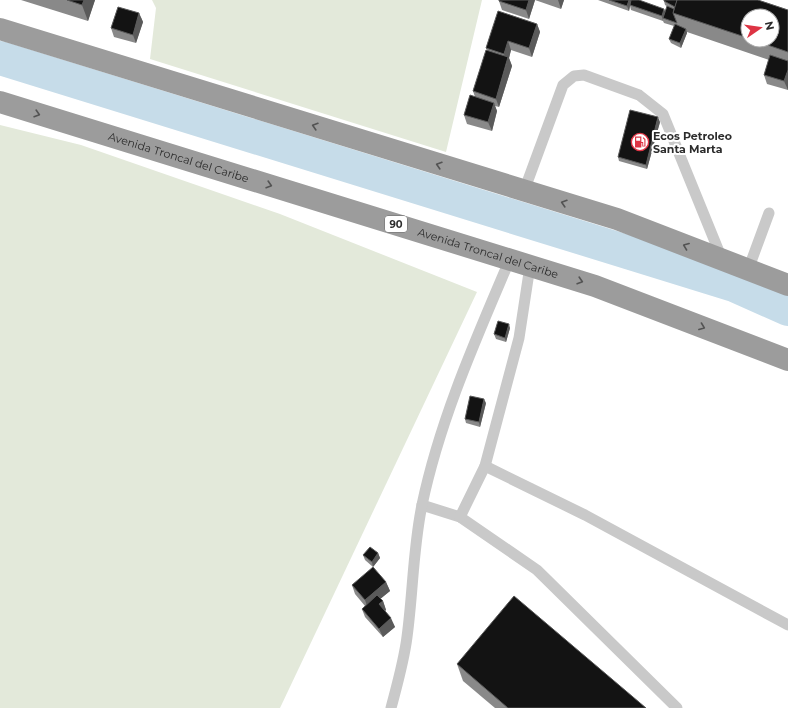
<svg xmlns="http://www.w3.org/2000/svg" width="788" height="708" font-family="Montserrat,sans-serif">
<rect width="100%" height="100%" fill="#fff"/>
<g fill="#e3e9da">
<path d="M152,0h330l-36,152 -296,-93 6,-51z"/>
<path d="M0,125l81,20 199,69 197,78 -197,416h-280z"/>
</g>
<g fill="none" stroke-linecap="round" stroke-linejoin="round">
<path stroke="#c6dce9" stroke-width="34" d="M0,58l734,227 54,24"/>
<g stroke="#c9c9c9" stroke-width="11">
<path d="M524,191l39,-106 11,-9 10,-1 55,20 24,19 59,145"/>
<path d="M748,270l21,-57"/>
<path d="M485,466l100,49 203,110"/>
<path d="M422,505l38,12 77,53 140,138"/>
<path d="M460,517l25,-51 34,-128 11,-72"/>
<path d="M391,708c6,-23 13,-47 16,-71 6,-44 6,-89 15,-132 18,-86 54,-166 88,-246"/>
</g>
<g stroke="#9c9c9c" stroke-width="22">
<path d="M0,29l617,190 171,66"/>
<path id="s1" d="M0,102l595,184 193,74"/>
</g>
</g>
<g fill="#898989" fill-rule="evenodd">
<path d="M21,0h74l-7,21z"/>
<path d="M499,0h36l-6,19 -27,-9 -3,-9z"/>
<path d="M535,0h29l-3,9z"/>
<path d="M598,0h41l26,11 3,-4 -3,-2 -1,-4h13l111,9v80l-21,-6 -3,-9 5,-15 -82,-28v1l-6,15 -10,-5 -2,-4 5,-13 -10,-3 -1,-2 -32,-11 -1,-4 -1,5zM748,16l24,24h-24z"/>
<path d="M139,13l4,9 -7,21 -22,-6 -3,-9z"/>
<path d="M537,24l3,8 -8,25 -21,-7 -2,8 3,8 -13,41 -4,-1 2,5 -5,20 -25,-7 -3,-9 11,-18 -2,-6 14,-41 -1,-2z"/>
<path d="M660,122l-13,47 -28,-8 -1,-4z"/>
<path d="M510,328l-4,14 -10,-3 -2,-5z"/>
<path d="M486,403l-6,24 -14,-4 -1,-4z"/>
<path d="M378,553l2,5 -7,9 -8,-7 -2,-5z"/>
<path d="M386,582l4,9 -10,8 3,2 3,9 -1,1 10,16 -12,10 -18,-20 -3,-8 3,-3 -10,-12 -3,-9z"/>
<path d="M457,664l189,44h-151l-32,-27z"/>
</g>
<g fill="#5a5a5a">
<path d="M84,0h11l-7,21 -6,-16z"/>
<path d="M529,0h6l-6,19 -3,-9z"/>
<path d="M558,0h6l-3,9z"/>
<path d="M629,0h3l-2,5v1l-1,5 -2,-5z"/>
<path d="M664,9l2,4 -3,5v3l-1,-5z"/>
<path d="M139,13l4,9 -7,21 -3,-8z"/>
<path d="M537,24l3,8 -8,25 -3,-9z"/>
<path d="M686,29l1,4 -6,15 -1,-5z"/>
<path d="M508,41l3,9 -2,8 3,8 -13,41 -3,-8 11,-37 -3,-8z"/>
<path d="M788,70v20l-4,-9z"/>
<path d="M494,103l3,8 -5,20 -4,-9z"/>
<path d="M658,117l2,5 -13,47 -1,-4z"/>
<path d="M509,324l1,4 -4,14 -1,-4z"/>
<path d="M484,399l2,4 -6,24 -1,-5z"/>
<path d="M378,553l2,5 -7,9 -1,-5z"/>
<path d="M386,582l4,9 -22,18 -3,-9z"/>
<path d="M383,601l3,9 -3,3 -4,-9z"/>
<path d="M391,618l4,9 -12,10 -4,-8z"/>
</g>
<g fill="#131313" stroke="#5a5a5a">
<path d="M67,0h17l-2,5z"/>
<path d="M499,0h30l-3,10 -27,-9z"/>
<path d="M609,0h20l-2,6z"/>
<path d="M631,0h8l25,9 -2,7 -32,-11z"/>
<path d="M664,0h12l1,1 -2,6 -11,-6z"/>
<path d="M677,0h81l30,10v42l-35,-12h19v-24h-24v22l-75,-25z"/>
<path d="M667,6l7,3 -1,4 4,10 -14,-5z"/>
<path d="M118,7l21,6 -6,22 -22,-7z"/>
<path d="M498,11l39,13 -8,24 -21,-7 -4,13 -18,-6z"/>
<path d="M675,24l11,5 -6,14 -11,-4z"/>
<path d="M486,50l22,7 -12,42 -23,-8z"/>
<path d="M770,55l18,6v9l-4,11 -20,-6z"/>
<path d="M470,95l24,8 -6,19 -24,-7z"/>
<path d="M630,110l28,7 -12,48 -28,-8z"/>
<path d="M498,321l11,3 -4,14 -11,-4z"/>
<path d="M470,396l14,3 -5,23 -14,-3z"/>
<path d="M370,547l8,6 -6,9 -9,-7z"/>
<path d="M373,567l13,15 -21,18 -13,-15z"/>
<path d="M377,595l6,6 -4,3 12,14 -12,11 -17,-20z"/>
<path d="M514,596l132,112h-138l-51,-44z"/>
</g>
<defs><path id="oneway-chevron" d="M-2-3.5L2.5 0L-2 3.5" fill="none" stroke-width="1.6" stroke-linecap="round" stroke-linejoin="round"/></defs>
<g stroke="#535353">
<use href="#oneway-chevron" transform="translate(37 114) rotate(17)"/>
<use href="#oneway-chevron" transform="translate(315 126) rotate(-163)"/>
<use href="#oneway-chevron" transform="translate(439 165) rotate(-163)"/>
<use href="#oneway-chevron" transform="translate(269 185) rotate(17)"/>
<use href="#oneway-chevron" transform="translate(564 203) rotate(-163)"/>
<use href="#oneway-chevron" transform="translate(686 246) rotate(-159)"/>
<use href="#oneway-chevron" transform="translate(580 281) rotate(17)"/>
<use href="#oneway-chevron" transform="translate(702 327) rotate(21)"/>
</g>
<defs>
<symbol id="fuel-ring" viewBox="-11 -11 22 22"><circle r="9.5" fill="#fff" stroke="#dd3444" stroke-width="1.5"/><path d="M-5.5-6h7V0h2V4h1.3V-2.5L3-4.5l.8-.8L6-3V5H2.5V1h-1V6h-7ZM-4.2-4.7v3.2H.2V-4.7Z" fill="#dd3444"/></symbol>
</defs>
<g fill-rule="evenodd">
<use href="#fuel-ring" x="630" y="132" width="20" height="20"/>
</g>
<g text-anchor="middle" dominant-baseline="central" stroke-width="4" stroke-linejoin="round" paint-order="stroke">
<rect fill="#fff" stroke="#6b6b6b" stroke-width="1" x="385" y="216" width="22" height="16" rx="3"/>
<g font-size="10" font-weight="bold" fill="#2c2c2c">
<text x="396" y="224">90</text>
</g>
<g font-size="11" font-weight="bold" fill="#2c2c2c" stroke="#fff" text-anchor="start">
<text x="653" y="136">Ecos Petroleo<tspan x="653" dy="13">Santa Marta</tspan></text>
</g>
<g font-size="11" fill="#2c2c2c" stroke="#fff">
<text stroke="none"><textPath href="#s1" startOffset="187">Avenida Troncal del Caribe</textPath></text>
<text stroke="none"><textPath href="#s1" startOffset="511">Avenida Troncal del Caribe</textPath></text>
</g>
</g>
<g transform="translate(760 28) rotate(77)"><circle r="19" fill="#ffffff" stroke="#ababab"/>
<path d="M0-3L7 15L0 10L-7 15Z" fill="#dd3444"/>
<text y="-6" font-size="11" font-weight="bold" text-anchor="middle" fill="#2c2c2c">N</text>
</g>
</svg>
